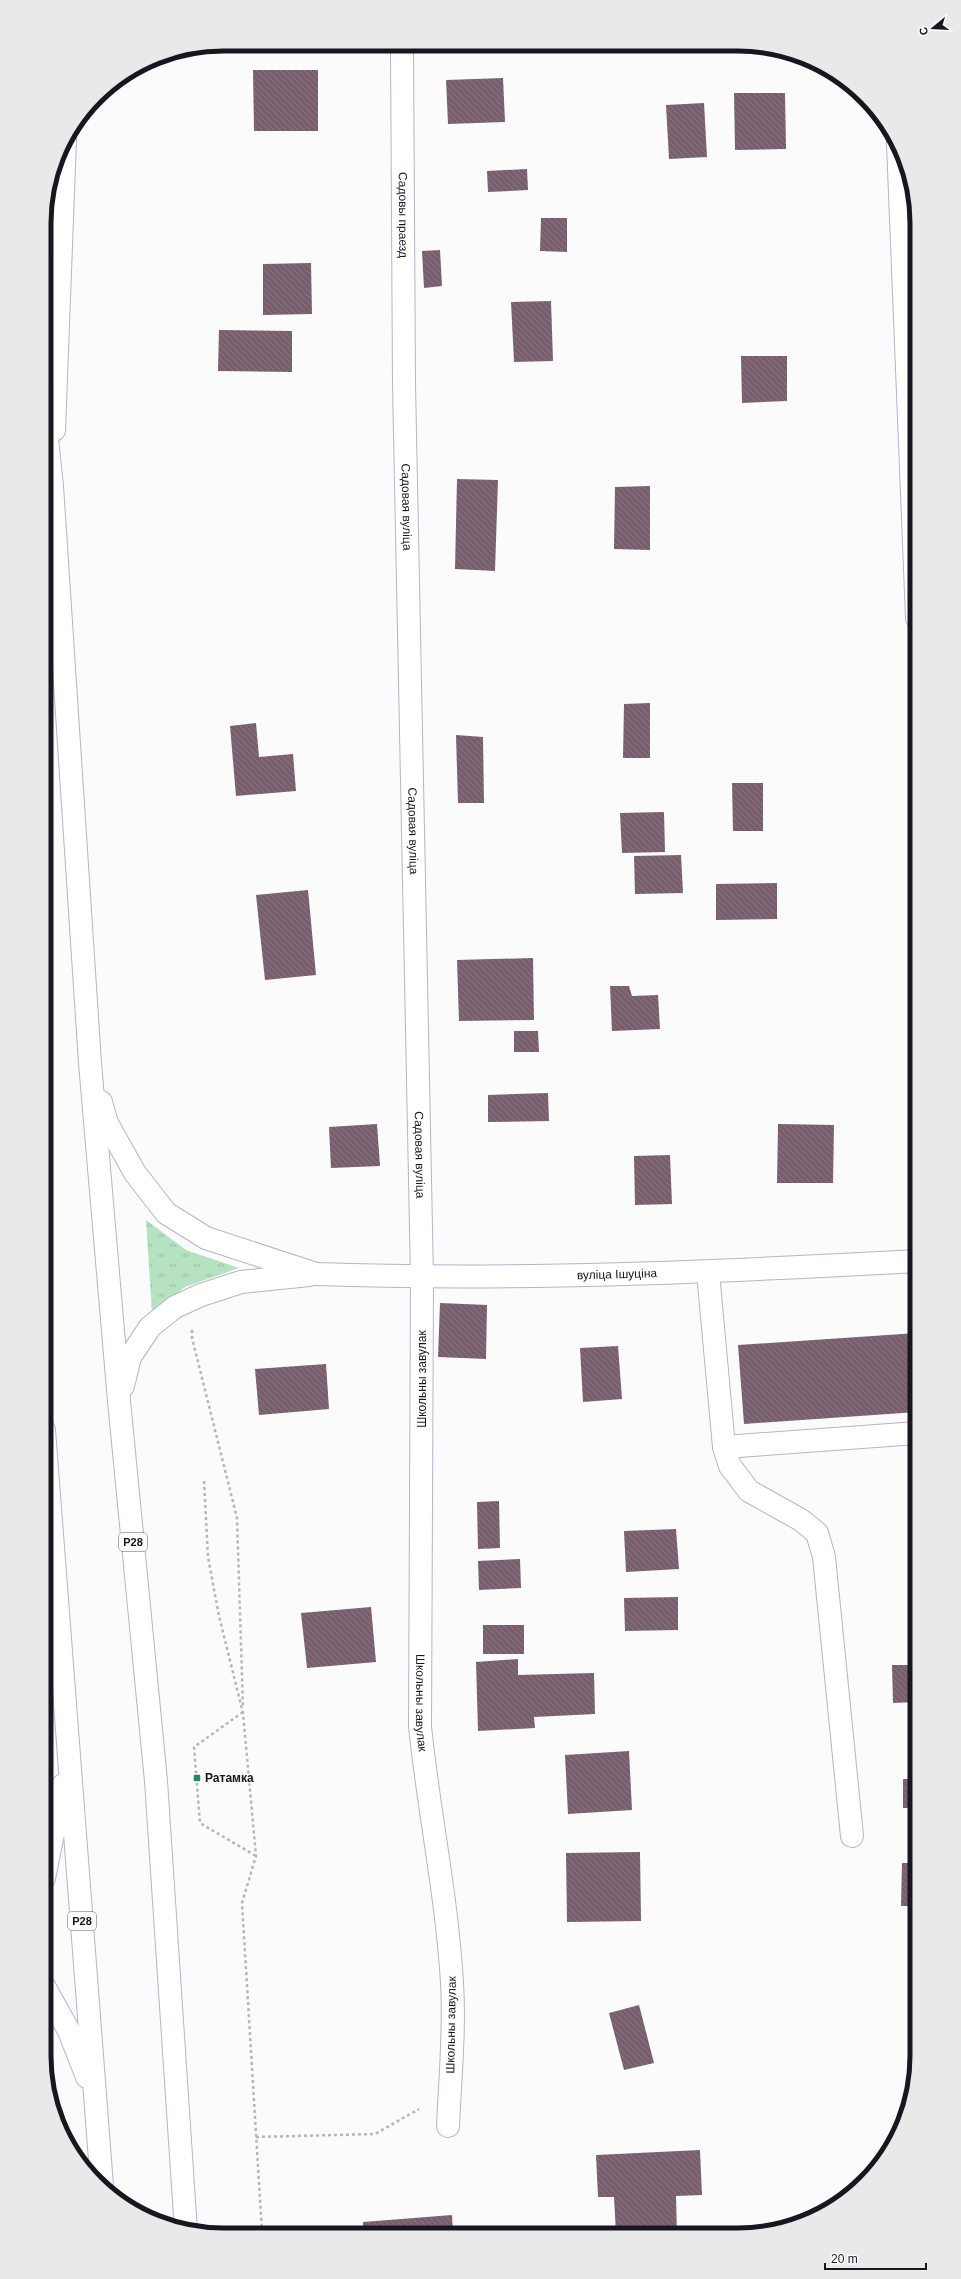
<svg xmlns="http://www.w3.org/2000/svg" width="961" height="2279" font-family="Arial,sans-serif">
<defs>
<pattern id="grass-tufts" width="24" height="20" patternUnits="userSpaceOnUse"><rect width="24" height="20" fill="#b5e2c0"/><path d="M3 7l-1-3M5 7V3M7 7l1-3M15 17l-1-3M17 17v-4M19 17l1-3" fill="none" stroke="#9bc1a5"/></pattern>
<pattern id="building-back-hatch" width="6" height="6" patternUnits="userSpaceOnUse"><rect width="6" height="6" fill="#795e6d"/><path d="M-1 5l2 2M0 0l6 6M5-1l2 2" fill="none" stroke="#897581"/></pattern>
</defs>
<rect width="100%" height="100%" fill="#fbfbfb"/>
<path fill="url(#grass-tufts)" d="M146,1220l40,30 53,18 -54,19 -33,26z"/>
<g fill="url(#building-back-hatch)">
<path d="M253,70h65v61h-64z"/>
<path d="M503,78l2,44 -57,2 -2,-44z"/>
<path d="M734,93h51l1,56 -51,1z"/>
<path d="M704,103l3,54 -38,2 -3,-54z"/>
<path d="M527,169l1,21 -40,2 -1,-21z"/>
<path d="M541,218h26v34l-27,-1z"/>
<path d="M440,250l2,36 -18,2 -2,-37z"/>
<path d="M311,263l1,51 -49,1v-51z"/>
<path d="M551,301l2,60 -39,1 -3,-60z"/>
<path d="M219,330l73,1v41l-74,-1z"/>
<path d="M741,356h46v45l-45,2z"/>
<path d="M457,479l41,1 -3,91 -40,-2z"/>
<path d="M650,486v64l-36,-1 1,-62z"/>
<path d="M650,703v55h-27l1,-54z"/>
<path d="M256,723l3,34 34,-3 3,37 -60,5 -6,-70z"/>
<path d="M456,735l27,2 1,66h-26z"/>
<path d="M732,783h31v48h-30z"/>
<path d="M664,812l1,40 -43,1 -2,-40z"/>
<path d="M681,855l2,38 -48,1 -1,-38z"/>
<path d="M777,883v36l-61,1v-36z"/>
<path d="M308,890l8,85 -51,5 -9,-85z"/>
<path d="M533,958l1,62 -75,1 -2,-61z"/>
<path d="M610,986h19l3,10 26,-1 2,34 -48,2z"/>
<path d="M514,1031h24l1,21h-25z"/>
<path d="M548,1093l1,28 -61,1v-27z"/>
<path d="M377,1124l3,42 -49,2 -2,-41z"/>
<path d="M778,1124l56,1 -1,58h-56z"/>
<path d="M670,1155l2,49 -37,1 -1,-49z"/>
<path d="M440,1303l47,2 -1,54 -48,-2z"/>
<path d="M917,1333v79l-173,12 -6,-79z"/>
<path d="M618,1346l4,53 -39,3 -3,-54z"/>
<path d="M326,1364l3,45 -70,6 -4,-46z"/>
<path d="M499,1501l1,47 -22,1 -1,-47z"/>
<path d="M676,1529l3,40 -53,3 -2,-41z"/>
<path d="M520,1559l1,29 -42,2 -1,-29z"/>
<path d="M678,1597v33l-53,1 -1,-33z"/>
<path d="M371,1607l5,55 -69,6 -6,-55z"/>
<rect x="483" y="1625" width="41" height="29"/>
<path d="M518,1659v16l76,-2 1,41 -61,3 1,11 -57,3 -2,-69z"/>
<path d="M892,1665h25v37l-24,1z"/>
<path d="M629,1751l3,59 -64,4 -3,-59z"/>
<rect x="903" y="1779" width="14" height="29"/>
<path d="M640,1852l1,69 -74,1 -1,-69z"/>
<path d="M902,1863h15v43h-16z"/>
<path d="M639,2005l15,58 -30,7 -15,-57z"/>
<path d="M700,2150l2,45 -26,1 1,39 -61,-1 -2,-37h-16l-2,-42z"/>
<path d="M452,2215l1,18h-90v-11z"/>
</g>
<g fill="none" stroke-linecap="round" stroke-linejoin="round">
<defs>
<g id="street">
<path id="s1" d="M402,45l2,339 18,894 -2,449c9,86 27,170 32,256 3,46 -2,97 -4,143"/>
<path d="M898,144l19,474"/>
<path d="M708,1273l16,174 6,19 19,25 52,29 16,13 7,24 28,279"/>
<path id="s2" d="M316,1274c200,7 401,-2 601,-13"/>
<path d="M724,1447l193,-14"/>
</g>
<g id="highway">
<path d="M44,411l8,75 38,577 29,338 37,380 30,450"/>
<path d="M54,430l11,-290"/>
<path d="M101,1102l6,21 28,50 31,40 40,25 110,36"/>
<path d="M123,1386l7,-29 20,-30 25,-20 26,-12 40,-13 68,-7"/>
<path d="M44,1430l58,756"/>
<path d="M44,1878l19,-93"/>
<path d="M44,1986l25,45 18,46"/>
</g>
</defs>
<use href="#street" stroke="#bab1cd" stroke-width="24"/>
<use href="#highway" stroke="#bab1cd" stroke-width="24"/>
<g stroke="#b6b5b8" stroke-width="2.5" stroke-dasharray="3 3" stroke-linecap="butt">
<path d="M192,1330v8l45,180 6,189"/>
<path d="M204,1481l4,76 11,59 24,97 13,143 -14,47 20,329"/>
<path d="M243,1712l-49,35 6,76 56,33"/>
<path d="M44,2051l1,14"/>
<path d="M256,2137l119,-3 44,-25"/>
</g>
<use href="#street" stroke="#fff" stroke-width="22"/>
<use href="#highway" stroke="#fff" stroke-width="22"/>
</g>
<rect fill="#258862" stroke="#fbfbfb" stroke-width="1.5" x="193" y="1774" width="8" height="8" rx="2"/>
<g text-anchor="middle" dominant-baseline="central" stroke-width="3" stroke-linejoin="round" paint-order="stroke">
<g fill="#fbfbfb" stroke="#5d5b62" stroke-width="1">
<rect x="119" y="1533" width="28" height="18" rx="3"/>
<rect x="68" y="1912" width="28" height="18" rx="3"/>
</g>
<g font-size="11" font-weight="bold" fill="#191620">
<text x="133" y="1542">Р28</text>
<text x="82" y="1921">Р28</text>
</g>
<g font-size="12" fill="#191620" stroke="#fbfbfb">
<text stroke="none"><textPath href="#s1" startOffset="170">Садовы праезд</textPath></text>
<text stroke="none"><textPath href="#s1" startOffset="462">Садовая вуліца</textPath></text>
<text stroke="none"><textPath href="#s1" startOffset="786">Садовая вуліца</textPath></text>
<text stroke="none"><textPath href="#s1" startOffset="1110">Садовая вуліца</textPath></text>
<text stroke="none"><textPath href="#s2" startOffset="301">вуліца Ішуціна</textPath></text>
<text transform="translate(422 1379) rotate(-90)">Школьны завулак</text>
<text stroke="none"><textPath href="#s1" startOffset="1658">Школьны завулак</textPath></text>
<text transform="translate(451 2025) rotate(-89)">Школьны завулак</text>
</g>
<g font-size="12" font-weight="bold" fill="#191620" stroke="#fbfbfb" text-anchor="start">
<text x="205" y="1778">Ратамка</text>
</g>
</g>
<path d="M0 0H961V2279H0ZM223 51H738A172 172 0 0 1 910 223V2056A172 172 0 0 1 738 2228H223A172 172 0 0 1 51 2056V223A172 172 0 0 1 223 51Z" fill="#e9e9e9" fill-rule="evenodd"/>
<path fill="none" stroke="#191620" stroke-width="5" d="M223 51H738A172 172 0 0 1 910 223V2056A172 172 0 0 1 738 2228H223A172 172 0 0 1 51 2056V223A172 172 0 0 1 223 51Z"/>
<g transform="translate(933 28) rotate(252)" stroke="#fbfbfb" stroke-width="3" paint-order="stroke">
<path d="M0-3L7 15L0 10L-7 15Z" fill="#191620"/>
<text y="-6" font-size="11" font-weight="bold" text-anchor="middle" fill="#191620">С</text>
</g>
<path d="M825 2263v6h101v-6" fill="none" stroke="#191620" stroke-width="2"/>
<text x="831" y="2263" font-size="12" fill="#191620" stroke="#fbfbfb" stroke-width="3" paint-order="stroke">20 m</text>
</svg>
